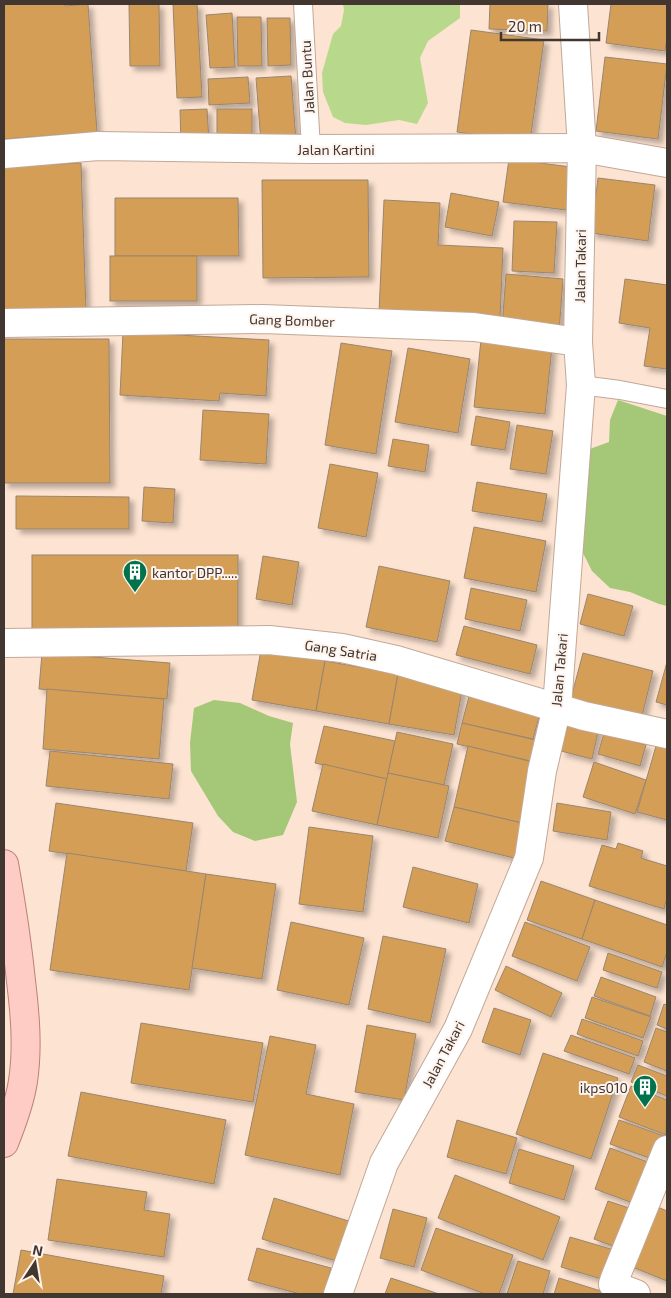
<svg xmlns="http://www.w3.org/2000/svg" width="671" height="1298" font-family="'Exo 2',sans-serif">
<defs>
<filter id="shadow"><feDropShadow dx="4.5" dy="4.5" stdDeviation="2.5" flood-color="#0004"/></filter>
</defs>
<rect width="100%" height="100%" fill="#fde3d1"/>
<path fill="#b8d98c" d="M343,4h117v14l-32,23 -8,17 8,45 -11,21 -18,-4 -33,5 -21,-2 -12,-6 -10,-25 -1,-19 11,-39 8,-8 3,-16z"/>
<g fill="#a5c778">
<path d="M618,400l49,16v190l-8,-2 -29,-12 -20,-4 -18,-17 -11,-22 6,-99 22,-8 1,-22z"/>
<path d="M214,700l26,3 29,13 24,7 -3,21 7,58 -14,33 -28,6 -22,-9 -15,-16 -27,-45 -1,-28 4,-35z"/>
</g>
<g fill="#d49e56" stroke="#988671" filter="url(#shadow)">
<path d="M4,4h61v2l23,-2 9,128 -93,7z"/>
<path d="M129,4h30l1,62h-30z"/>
<path d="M173,4h24l5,93 -25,1z"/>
<path d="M490,4h58l-1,27 -58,-2z"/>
<path d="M611,4h56v34l-2,13 -59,-8z"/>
<path d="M232,13l3,54 -25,1 -4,-53z"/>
<path d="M237,17h24l1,49h-24z"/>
<path d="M267,18h23l1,47 -23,1z"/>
<path d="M471,30l73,10 -14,102 -73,-10z"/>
<path d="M605,57l62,7 -9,75 -62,-8z"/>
<path d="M291,76l5,65 -35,2 -5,-65z"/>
<path d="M248,77l2,26 -41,2 -1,-26z"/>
<path d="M207,109l2,32 -28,1 -1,-32z"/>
<rect x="217" y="109" width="35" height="31"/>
<path d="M509,159l62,8 -5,43 -63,-8z"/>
<path d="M81,163l5,148 -82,3v-148z"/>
<path d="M598,178l57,7 -7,56 -57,-8z"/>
<path d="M262,180h106l1,97 -106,1z"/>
<path d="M451,193l48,9 -7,34 -47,-9z"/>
<path d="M115,198h123l1,58h-124z"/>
<path d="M384,200l56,3 -2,42 65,3 -3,70 -121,-5z"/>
<path d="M514,221l43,1 -3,51 -42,-2z"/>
<rect x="110" y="256" width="87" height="45"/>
<path d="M506,274l57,5 -4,53 -57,-4z"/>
<path d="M625,279l42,6v84l-23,-3 6,-38 -31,-5z"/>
<path d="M123,332l146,8 -3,56 -46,-3 -1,8 -99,-6z"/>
<path d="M4,339h105l1,144h-106z"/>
<path d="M481,340l71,7 -7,67 -71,-7z"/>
<path d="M341,343l51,8 -16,103 -51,-9z"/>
<path d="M408,348l62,11 -12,74 -63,-11z"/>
<path d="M203,410l66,4 -3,50 -66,-4z"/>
<path d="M476,416l34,6 -5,28 -34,-5z"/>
<path d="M517,425l36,6 -7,43 -36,-5z"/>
<path d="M393,439l36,6 -4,27 -37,-6z"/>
<path d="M330,464l48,9 -12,64 -48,-9z"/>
<path d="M477,482l70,12 -5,28 -70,-11z"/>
<path d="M144,487l31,2 -2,34 -31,-2z"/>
<path d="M16,496l113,1v32h-113z"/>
<path d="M474,527l72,14 -10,51 -72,-14z"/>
<rect x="32" y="555" width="206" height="76"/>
<path d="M263,556l36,6 -7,43 -36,-6z"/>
<path d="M379,566l71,15 -13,61 -71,-15z"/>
<path d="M471,588l56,12 -7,31 -55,-12z"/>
<path d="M588,594l45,12 -9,30 -44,-12z"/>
<path d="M464,626l73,19 -7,29 -74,-19z"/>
<path d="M261,650l64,11 -9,50 -64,-11z"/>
<path d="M42,653l128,10 -3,36 -128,-10z"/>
<path d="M583,653l70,18 -11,45 -71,-18z"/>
<path d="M325,661l73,13 -9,50 -73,-13z"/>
<path d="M667,662v43l-11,-3z"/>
<path d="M398,674l65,11 -9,50 -65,-11z"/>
<path d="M47,689l117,10 -5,60 -116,-10z"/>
<path d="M471,689l71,17 -9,33 -71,-16z"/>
<path d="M569,721l30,7 -7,31 -31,-8z"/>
<path d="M462,723l78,18 -5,21 -78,-18z"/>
<path d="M324,726l71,15 -8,38 -72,-16z"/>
<path d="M397,732l56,12 -9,41 -56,-12z"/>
<path d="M604,733l42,12 -6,21 -42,-12z"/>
<path d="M658,739l9,2v79l-30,-8z"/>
<path d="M468,746l69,17 -15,60 -68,-16z"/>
<path d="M50,751l123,13 -4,35 -123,-13z"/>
<path d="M594,762l52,18 -11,34 -52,-17z"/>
<path d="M323,764l64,15 -10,46 -65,-14z"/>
<path d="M388,773l61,13 -11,52 -61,-13z"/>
<path d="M56,803l137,20 -7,48 -137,-20z"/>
<path d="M557,803l54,9 -4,28 -54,-9z"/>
<path d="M454,807l72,17 -8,35 -73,-18z"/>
<path d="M309,827l64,9 -10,76 -64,-8z"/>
<path d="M618,843l25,8 -2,7 26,8v31l-3,12 -75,-23 13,-41 14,4z"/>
<path d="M67,853l139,21 -17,116 -139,-20z"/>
<path d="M413,867l65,17 -9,39 -66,-16z"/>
<path d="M206,874l70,10 -14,95 -70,-11z"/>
<path d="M541,881l54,19 -13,39 -55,-19z"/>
<path d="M595,900l72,25v27l-5,15 -80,-28z"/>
<path d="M291,922l73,16 -15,67 -72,-15z"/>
<path d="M525,922l65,25 -13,34 -65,-25z"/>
<path d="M383,936l63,13 -16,74 -62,-14z"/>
<path d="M608,953l54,19 -5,16 -54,-18z"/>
<path d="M506,966l56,27 -11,24 -56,-27z"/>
<path d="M601,977l55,20 -6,19 -56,-20z"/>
<path d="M592,997l59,20 -8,21 -58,-20z"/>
<path d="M664,1004l3,1v24l-10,-4z"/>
<path d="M494,1008l37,12 -11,35 -38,-13z"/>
<path d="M582,1019l61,22 -5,15 -61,-22z"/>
<path d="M141,1023l122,20 -10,59 -122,-19z"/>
<path d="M367,1025l49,9 -12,66 -49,-8z"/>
<path d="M656,1028l11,4v39l-23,-9z"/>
<path d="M571,1035l64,23 -6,16 -65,-23z"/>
<path d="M270,1036l46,9 -10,49 48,10 -14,71 -95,-20z"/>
<path d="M543,1053l75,25 -27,81 -75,-25z"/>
<path d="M638,1065l29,11v20l-36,-14z"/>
<path d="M631,1086l36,14 -1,35 -47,-18z"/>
<path d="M81,1092l145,28 -12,64 -146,-28z"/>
<path d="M457,1120l60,18 -11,36 -59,-17z"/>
<path d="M619,1120l48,17 -9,24 -48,-17z"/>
<path d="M610,1148l46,17 -15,41 -46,-17z"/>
<path d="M519,1149l55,17 -10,34 -55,-17z"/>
<path d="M455,1175l105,42 -17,43 -105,-42z"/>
<path d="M57,1179l90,13 -3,18 26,4 -6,43 -116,-17z"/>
<path d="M274,1198l81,25 -12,40 -81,-24z"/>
<path d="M608,1201l27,9 -14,39 -27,-10z"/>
<path d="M650,1204l17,7v70l-42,-17z"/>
<path d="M393,1209l34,9 -13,49 -34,-9z"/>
<path d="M436,1228l77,27 -14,39h-14l-64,-24z"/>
<path d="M570,1237l44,13 -9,30 -44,-13z"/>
<path d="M257,1248l74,20 -7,26h-24l-52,-14z"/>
<path d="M21,1250l143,26 -3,18h-148z"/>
<path d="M518,1261l32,10 -7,23h-36z"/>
<path d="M391,1278l48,16h-54z"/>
<path d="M559,1278l45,14 -1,2h-49z"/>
</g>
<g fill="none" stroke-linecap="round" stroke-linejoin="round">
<defs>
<g id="service">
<path d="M303,4l8,145"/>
<path d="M581,385l39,5 47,9"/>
</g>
<g id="minor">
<path d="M4,154l94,-8 213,3 271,-1 85,15"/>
<path d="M4,323l259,-4 211,8 104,15"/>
<path d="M4,643l265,-3 73,8 54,12 188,56 83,18"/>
<path d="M338,1294l46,-131 74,-134 71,-171 13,-87 15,-64 24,-322 -3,-43 4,-194 -9,-144"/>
<path d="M636,1294l-21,-8 -2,-2 2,-6 52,-128"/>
</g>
<path id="primary" d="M4,864c7,39 13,78 17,117 4,33 7,67 2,100 -3,21 -11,42 -19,62"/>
</defs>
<use href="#service" stroke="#c1a897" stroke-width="20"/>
<use href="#minor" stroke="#c1a897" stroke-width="30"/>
<use href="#primary" stroke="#bb8178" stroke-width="30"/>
<use href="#service" stroke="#fff" stroke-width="18"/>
<use href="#minor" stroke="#fff" stroke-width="28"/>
<use href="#primary" stroke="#fecbc5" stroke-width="28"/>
</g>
<defs>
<symbol id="building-pin" viewBox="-11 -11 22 30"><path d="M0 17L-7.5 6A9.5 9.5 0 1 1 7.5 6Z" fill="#00734d" stroke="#fef4ed"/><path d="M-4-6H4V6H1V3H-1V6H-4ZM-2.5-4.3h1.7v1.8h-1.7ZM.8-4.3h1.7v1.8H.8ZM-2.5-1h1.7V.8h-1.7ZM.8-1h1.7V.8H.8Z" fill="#fff"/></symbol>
</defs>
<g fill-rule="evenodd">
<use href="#building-pin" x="121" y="558" width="28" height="38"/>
<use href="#building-pin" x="631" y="1073" width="28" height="38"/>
</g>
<g text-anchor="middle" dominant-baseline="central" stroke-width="4" stroke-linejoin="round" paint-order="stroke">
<g font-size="14" fill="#413730" stroke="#fef4ed">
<text transform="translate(307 77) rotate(-93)">Jalan Buntu</text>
<text x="336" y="149">Jalan Kartini</text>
<text transform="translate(580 266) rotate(-89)">Jalan Takari</text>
<text transform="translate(292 320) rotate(2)">Gang Bomber</text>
<text transform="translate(341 650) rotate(9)">Gang Satria</text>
<text transform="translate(559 670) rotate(-85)">Jalan Takari</text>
<text transform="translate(443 1054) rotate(-62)">Jalan Takari</text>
</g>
<g font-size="14" fill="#413730" stroke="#fef4ed" text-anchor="start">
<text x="152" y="572">kantor DPP.....</text>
<text x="628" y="1087" text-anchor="end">ikps010</text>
</g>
</g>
<rect width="671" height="1298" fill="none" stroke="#413730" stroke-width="10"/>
<g transform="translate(35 1263) rotate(12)" stroke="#fef4ed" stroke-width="4" paint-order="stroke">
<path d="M0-4L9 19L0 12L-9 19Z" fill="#413730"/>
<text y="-8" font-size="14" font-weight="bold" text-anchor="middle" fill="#413730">N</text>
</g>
<path d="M501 32v8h98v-8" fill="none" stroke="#413730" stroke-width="2.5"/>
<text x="508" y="32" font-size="15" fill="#413730" stroke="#fef4ed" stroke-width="4" paint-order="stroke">20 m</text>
</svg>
